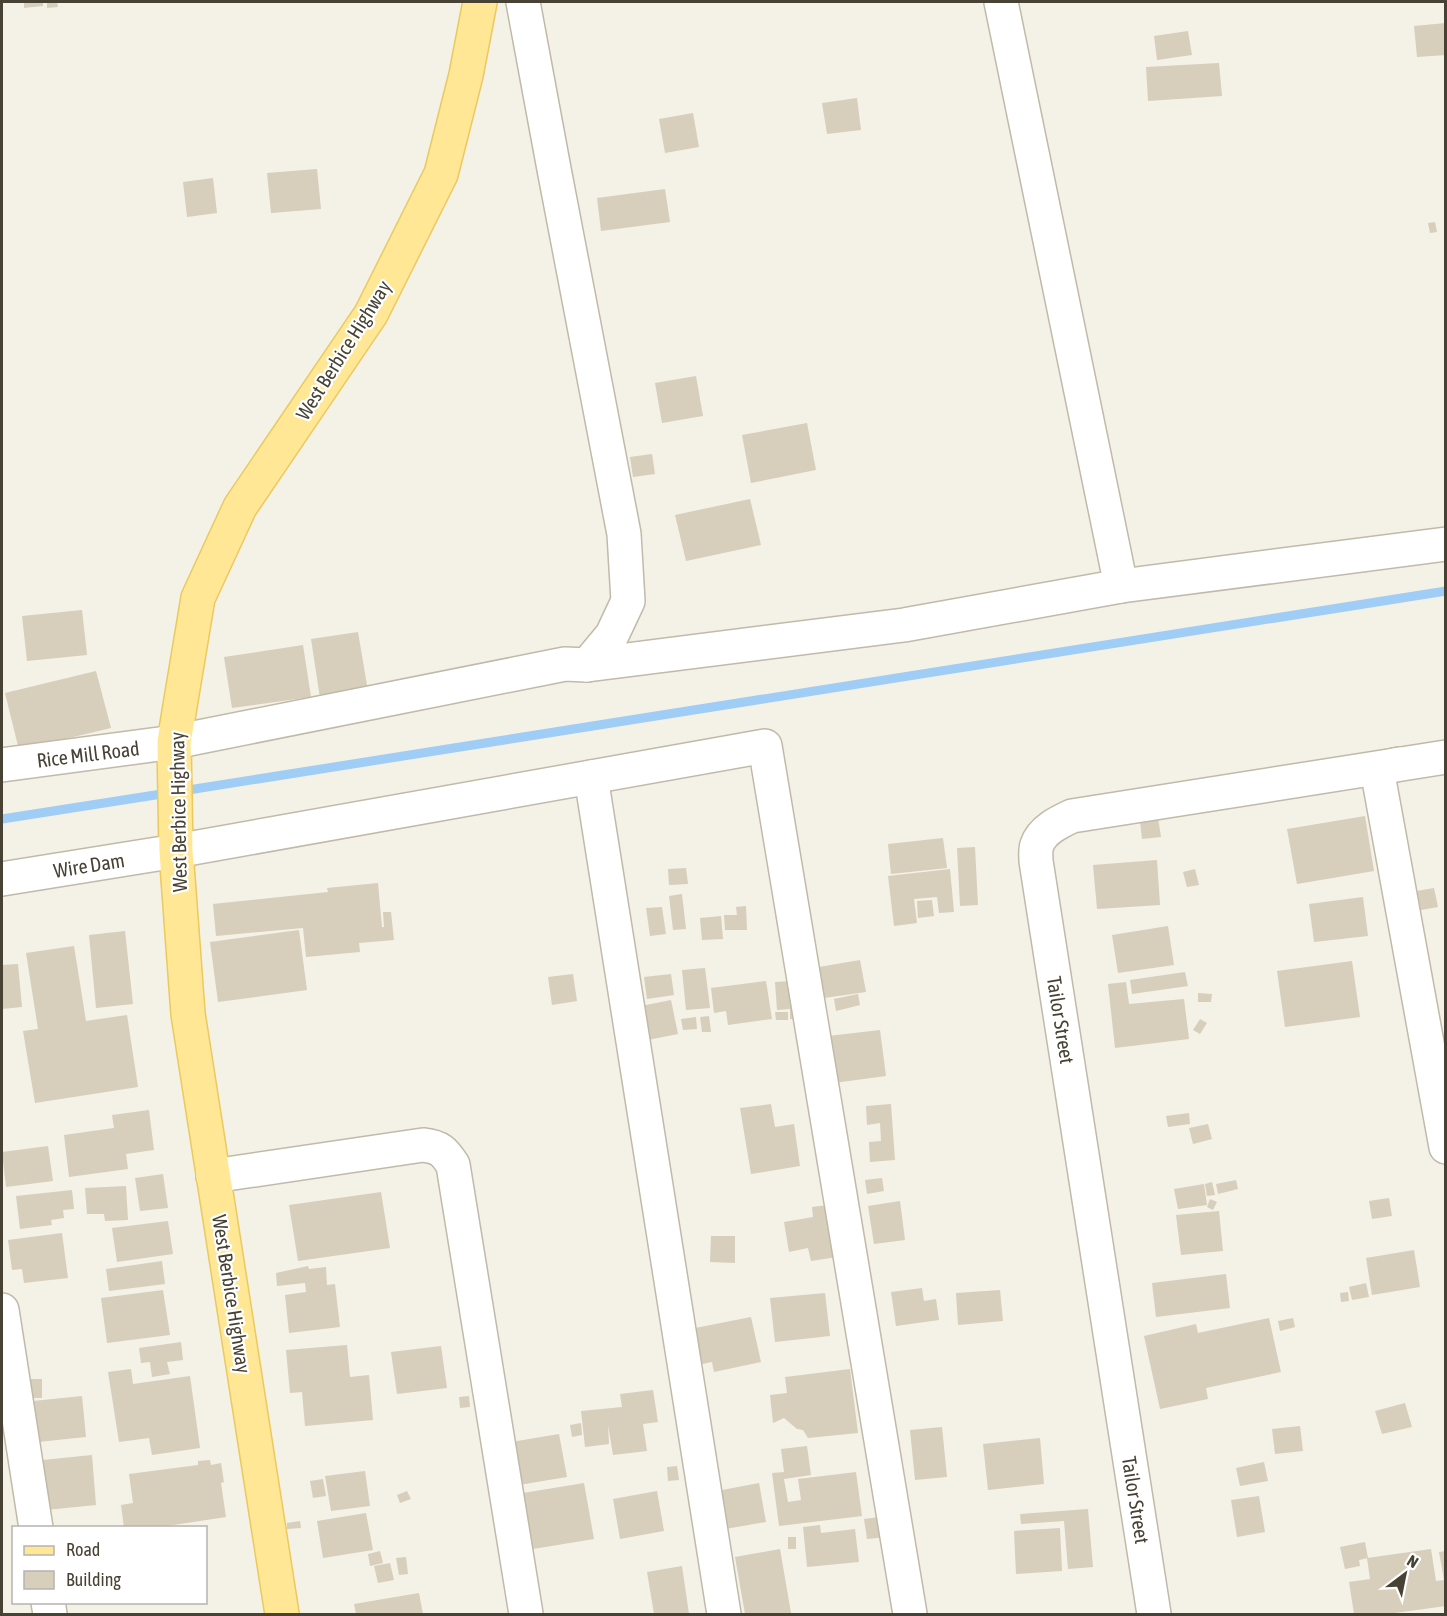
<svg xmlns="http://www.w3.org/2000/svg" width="1447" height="1616" font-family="'Asap Condensed',sans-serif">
<rect width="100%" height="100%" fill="#f4f1e7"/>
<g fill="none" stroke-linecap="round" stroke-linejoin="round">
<g stroke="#a0cdf5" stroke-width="9">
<path d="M182,791l1264,-200"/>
<path d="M2,819l166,-26"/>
</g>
</g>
<g fill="#d7cebc">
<path d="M24,2h19v4l-19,2z"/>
<path d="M47,2h10l1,5 -11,1z"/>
<path d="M1446,23v32l-29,2 -3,-31z"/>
<path d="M1188,31l4,24 -35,5 -3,-24z"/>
<path d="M1219,63l3,33 -74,5 -2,-34z"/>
<path d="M857,98l4,32 -34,4 -5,-31z"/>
<path d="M693,113l6,34 -34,6 -6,-34z"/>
<path d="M317,169l4,40 -50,4 -4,-40z"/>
<path d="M213,178l4,35 -30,4 -4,-35z"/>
<path d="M665,189l5,33 -69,9 -4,-33z"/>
<path d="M1435,222l2,10 -7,1 -2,-10z"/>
<path d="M696,376l7,40 -41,7 -7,-40z"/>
<path d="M807,423l9,47 -65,13 -9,-48z"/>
<path d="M652,454l3,20 -22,3 -3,-20z"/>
<path d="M750,499l11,46 -75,16 -11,-46z"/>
<path d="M82,610l5,45 -60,6 -5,-45z"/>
<path d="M358,632l10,59 -48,7 -9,-59z"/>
<path d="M303,645l8,52 -79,11 -8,-51z"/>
<path d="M96,671l15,57 -92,22 -14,-57z"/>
<path d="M1365,816l9,55 -77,13 -10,-55z"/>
<path d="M1158,818l3,19 -19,2 -2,-18z"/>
<path d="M943,838l4,30 -56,6 -3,-30z"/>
<path d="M975,847l3,58 -18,1 -3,-58z"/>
<path d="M1157,860l3,45 -63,4 -4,-44z"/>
<path d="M686,868l2,16 -19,1 -1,-16z"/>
<path d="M950,869l4,43 -15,1 -2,-16 -23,2 3,24 -23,3 -6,-50z"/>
<path d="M1195,869l4,16 -12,2 -4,-15z"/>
<path d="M378,883l4,44h2l-1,-15h8l3,28 -35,3 1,9 -54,5 -3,-29 -87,8 -3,-32 115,-12 -1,-4z"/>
<path d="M1434,888l4,19 -17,3 -4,-19z"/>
<path d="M682,894l4,35 -13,1 -4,-34z"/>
<path d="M1363,897l5,39 -54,6 -5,-38z"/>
<path d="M932,900l2,16 -16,2 -1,-17z"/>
<path d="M746,906l1,24h-22l-1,-15h13l-1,-8z"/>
<path d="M662,907l4,27 -16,2 -4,-28z"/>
<path d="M721,916l2,23 -21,1 -2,-22z"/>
<path d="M1168,926l6,39 -56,8 -6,-38z"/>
<path d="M299,930l8,60 -89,12 -8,-60z"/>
<path d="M125,931l8,73 -37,4 -7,-73z"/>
<path d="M74,946l12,75 41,-6 11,72 -103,16 -12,-72 15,-2 -12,-76z"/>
<path d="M860,960l6,32 -42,6 -5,-31z"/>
<path d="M1352,961l8,56 -75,10 -8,-56z"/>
<path d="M18,964l4,43 -20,2v-44z"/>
<path d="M705,968l5,40 -24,2 -4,-40z"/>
<path d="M1185,972l3,14 -56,8 -2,-14z"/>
<path d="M573,974l4,27 -25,4 -4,-28z"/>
<path d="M671,974l3,21 -27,4 -3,-22z"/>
<path d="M766,981l6,38 -44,6 -2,-14 -12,2 -3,-25z"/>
<path d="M793,981l3,38h-6v-10l-13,1 -2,-28z"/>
<path d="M1126,982l3,22 55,-5 5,40 -74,9 -7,-64z"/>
<path d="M1198,993l14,1 -1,8h-13z"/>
<path d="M858,994l2,11 -24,6 -2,-12z"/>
<path d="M671,1000l7,34 -35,7 -7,-34z"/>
<path d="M775,1012h13v8h-12z"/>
<path d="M709,1016l2,16h-9l-2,-15z"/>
<path d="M696,1017l1,12 -14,1 -2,-11z"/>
<path d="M1200,1019l7,4 -7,11 -7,-4z"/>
<path d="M880,1030l6,46 -52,7 -6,-47z"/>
<path d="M771,1104l4,23 19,-3 6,42 -49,8 -11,-66z"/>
<path d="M891,1104l4,56 -25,2 -1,-20 12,-1 -1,-18 -13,2 -1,-19z"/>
<path d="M149,1110l5,40 -28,4 2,15 -59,8 -5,-42 50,-7 -2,-13z"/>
<path d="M1189,1113l1,11 -22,3 -2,-11z"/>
<path d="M1208,1124l4,15 -19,5 -4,-16z"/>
<path d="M48,1146l5,35 -47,6 -4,-35z"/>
<path d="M163,1174l5,34 -28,3 -5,-33z"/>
<path d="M882,1178l2,13 -17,3 -2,-14z"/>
<path d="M1236,1180l2,9 -20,5 -2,-10z"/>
<path d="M1212,1182l3,13 -8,1 -2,-12z"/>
<path d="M1204,1184l3,21 -29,4 -4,-20z"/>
<path d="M126,1186l2,34 -23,1 -1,-7h-17l-2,-26z"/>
<path d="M72,1190l2,19 -11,1 1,8 -13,2 1,5 -32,4 -4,-33z"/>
<path d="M381,1192l9,56 -92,13 -9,-56z"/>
<path d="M1389,1198l3,18 -20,3 -3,-18z"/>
<path d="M1210,1199l7,3 -4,8 -6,-3z"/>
<path d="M900,1201l5,39 -31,4 -6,-38z"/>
<path d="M829,1205l8,52 -26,4 -3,-13 -19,4 -5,-30 29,-5 -1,-10z"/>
<path d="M1219,1211l4,40 -42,4 -5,-40z"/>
<path d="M168,1221l5,33 -56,8 -5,-34z"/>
<path d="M62,1233l6,45 -44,5 -2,-14 -10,1 -4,-30z"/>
<path d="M711,1236h24v27l-25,-1z"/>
<path d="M1414,1250l6,37 -48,8 -6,-37z"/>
<path d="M162,1261l3,23 -56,7 -3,-22z"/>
<path d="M308,1266l1,3 17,-2 1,18 8,-1 5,43 -51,6 -4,-38 21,-3 -1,-9 -28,3 -1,-13z"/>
<path d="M1226,1274l4,34 -74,9 -4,-34z"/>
<path d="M1366,1283l3,14 -17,3 -3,-13z"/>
<path d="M922,1288l2,13 12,-2 3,21 -43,6 -5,-34z"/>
<path d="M163,1290l7,45 -63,8 -6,-45z"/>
<path d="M1000,1290l3,31 -45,4 -2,-32z"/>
<path d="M1348,1292l1,9 -8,1 -1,-9z"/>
<path d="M825,1293l5,43 -55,6 -5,-44z"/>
<path d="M751,1317l10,45 -47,10 -2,-10 -19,4 -8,-36z"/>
<path d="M1269,1318l12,54 -75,16 2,11 -48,10 -16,-73 52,-12 2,9z"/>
<path d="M1293,1318l2,9 -15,4 -2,-10z"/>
<path d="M181,1342l2,18 -16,2 3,12 -18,3 -2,-15 -9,1 -2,-15z"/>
<path d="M347,1345l3,32 19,-2 4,45 -68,6 -3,-34 -12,1 -4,-43z"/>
<path d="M441,1346l6,42 -50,6 -6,-42z"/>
<path d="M131,1369l2,15 57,-8 10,72 -48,7 -3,-17 -30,4 -11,-70z"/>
<path d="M850,1369l8,64 -50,5 -5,-8 -6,-1 -13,-11 -11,5 -3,-28 17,-2 -2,-16z"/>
<rect x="25" y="1379" width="17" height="19"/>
<path d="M653,1390l5,32 -15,2 4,27 -34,4 -5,-30 1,19 -24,3 -4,-36 41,-4 -2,-13z"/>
<path d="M82,1396l4,41 -48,5 -5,-41z"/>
<path d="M469,1396l1,11 -10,1 -1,-11z"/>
<path d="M1405,1403l7,24 -30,7 -7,-23z"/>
<path d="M581,1423l1,12 -10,2 -2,-12z"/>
<path d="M1300,1426l3,25 -28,3 -3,-25z"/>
<path d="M942,1427l5,50 -32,3 -5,-50z"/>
<path d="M559,1434l8,43 -48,8 -8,-43z"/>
<path d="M1040,1438l4,46 -56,6 -5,-46z"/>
<path d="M807,1446l4,29 -27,4 4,23 13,-2 -3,-21 58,-7 6,44 -83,10 -7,-53 12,-1 -3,-23z"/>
<path d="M92,1455l4,50 -50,5 -3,-50z"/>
<path d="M210,1460l1,5 10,-2 3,19 -3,1 5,34 -72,11h-30l-3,-23 12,-2 -4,-29 69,-9v-4z"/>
<path d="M1264,1462l4,19 -28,5 -4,-18z"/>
<path d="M677,1466l2,14 -11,1 -1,-14z"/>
<path d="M365,1471l5,35 -39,5 -6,-35z"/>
<path d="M323,1479l3,17 -13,2 -3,-17z"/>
<path d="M584,1483l10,56 -67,11 -10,-56z"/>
<path d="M759,1483l7,39 -41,7 -8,-38z"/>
<path d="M407,1491l4,8 -11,4 -3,-8z"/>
<path d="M657,1491l7,40 -44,8 -7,-40z"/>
<path d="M1259,1496l6,36 -28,5 -6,-37z"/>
<path d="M1088,1509l5,58 -25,2 -4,-48 -43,3 -1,-10z"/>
<path d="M366,1513l7,37 -50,8 -6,-37z"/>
<path d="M887,1516l2,21 -22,2 -3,-20z"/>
<path d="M300,1521l1,7 -14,1v-6z"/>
<path d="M820,1525l1,8 34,-4 4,33 -52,5 -4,-40z"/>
<path d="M1060,1528l2,43 -46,3 -2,-43z"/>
<rect x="788" y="1537" width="8" height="12"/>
<path d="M1365,1542l3,16 -9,2 1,6 -15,3 -5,-22z"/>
<path d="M780,1549l11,64 -9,1h-37l-10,-57z"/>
<path d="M1431,1549l5,32 8,-1 -5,-28 7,-1v55l-59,8h-33l-5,-32 21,-3 -3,-21z"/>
<path d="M380,1551l3,12 -13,3 -2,-12z"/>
<path d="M406,1557l2,17 -9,1 -3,-17z"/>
<path d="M390,1563l4,17 -16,3 -4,-17z"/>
<path d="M682,1566l7,48h-35l-7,-42z"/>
<path d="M419,1593l4,21h-67l-2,-10z"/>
</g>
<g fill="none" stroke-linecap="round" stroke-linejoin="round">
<defs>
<g id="minor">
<path d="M1001,2l120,584"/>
<path d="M587,665l317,-40 217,-39 325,-42"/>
<path d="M1399,764l-22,5 69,378"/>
<path d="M2,765l172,-23 391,-78 22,1 25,-30 16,-34 -4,-67 -70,-365 -31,-167"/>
<path d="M591,777l133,837"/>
<path d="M2,879l174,-28 589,-105 145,868"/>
<path d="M213,1176l210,-31c17,2 21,6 30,20l73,449"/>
<path d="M2,1310l34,218"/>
<path d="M48,1602l2,12"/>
<path d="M1154,1614l-118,-753c0,-5 -1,-12 1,-16 5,-15 22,-23 35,-29l374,-59"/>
</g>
<path id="major" d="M282,1614l-94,-600 -12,-163 -2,-109 24,-144 42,-91 131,-193 70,-140 25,-99 14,-73"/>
</defs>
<use href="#minor" stroke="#c1baa9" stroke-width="36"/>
<use href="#major" stroke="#ebc95f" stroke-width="36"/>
<use href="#minor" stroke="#fff" stroke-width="33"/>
<use href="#major" stroke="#ffe796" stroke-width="33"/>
</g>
<g text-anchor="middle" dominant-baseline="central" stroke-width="4.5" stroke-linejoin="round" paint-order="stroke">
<g font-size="20" fill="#484235" stroke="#fff">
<text transform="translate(343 350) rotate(-58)">West Berbice Highway</text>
<text transform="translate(88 754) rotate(-7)">Rice Mill Road</text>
<text transform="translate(178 812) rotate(-91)">West Berbice Highway</text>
<text transform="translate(89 865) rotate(-9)">Wire Dam</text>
<text transform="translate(1061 1020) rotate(81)">Tailor Street</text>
<text transform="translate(232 1294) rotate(81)">West Berbice Highway</text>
<text transform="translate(1136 1500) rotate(81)">Tailor Street</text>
</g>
</g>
<rect width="1447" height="1616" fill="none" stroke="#484235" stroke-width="6"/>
<rect x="12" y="1526" width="195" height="78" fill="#ffffff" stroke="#b6b3ae" stroke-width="1.5"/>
<rect x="24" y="1546" width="30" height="9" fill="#ffe796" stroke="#b6b3ae" stroke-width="1.5"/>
<text x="66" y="1556" font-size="18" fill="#484235">Road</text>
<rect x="24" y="1571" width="30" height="18" fill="#d7cebc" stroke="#b6b3ae" stroke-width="1.5"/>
<text x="66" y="1586" font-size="18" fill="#484235">Building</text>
<g transform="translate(1405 1574) rotate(32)" stroke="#ffffff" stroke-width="4.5" paint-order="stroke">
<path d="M0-4.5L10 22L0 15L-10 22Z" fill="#484235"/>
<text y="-9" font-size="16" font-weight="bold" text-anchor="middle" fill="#484235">N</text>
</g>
</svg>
